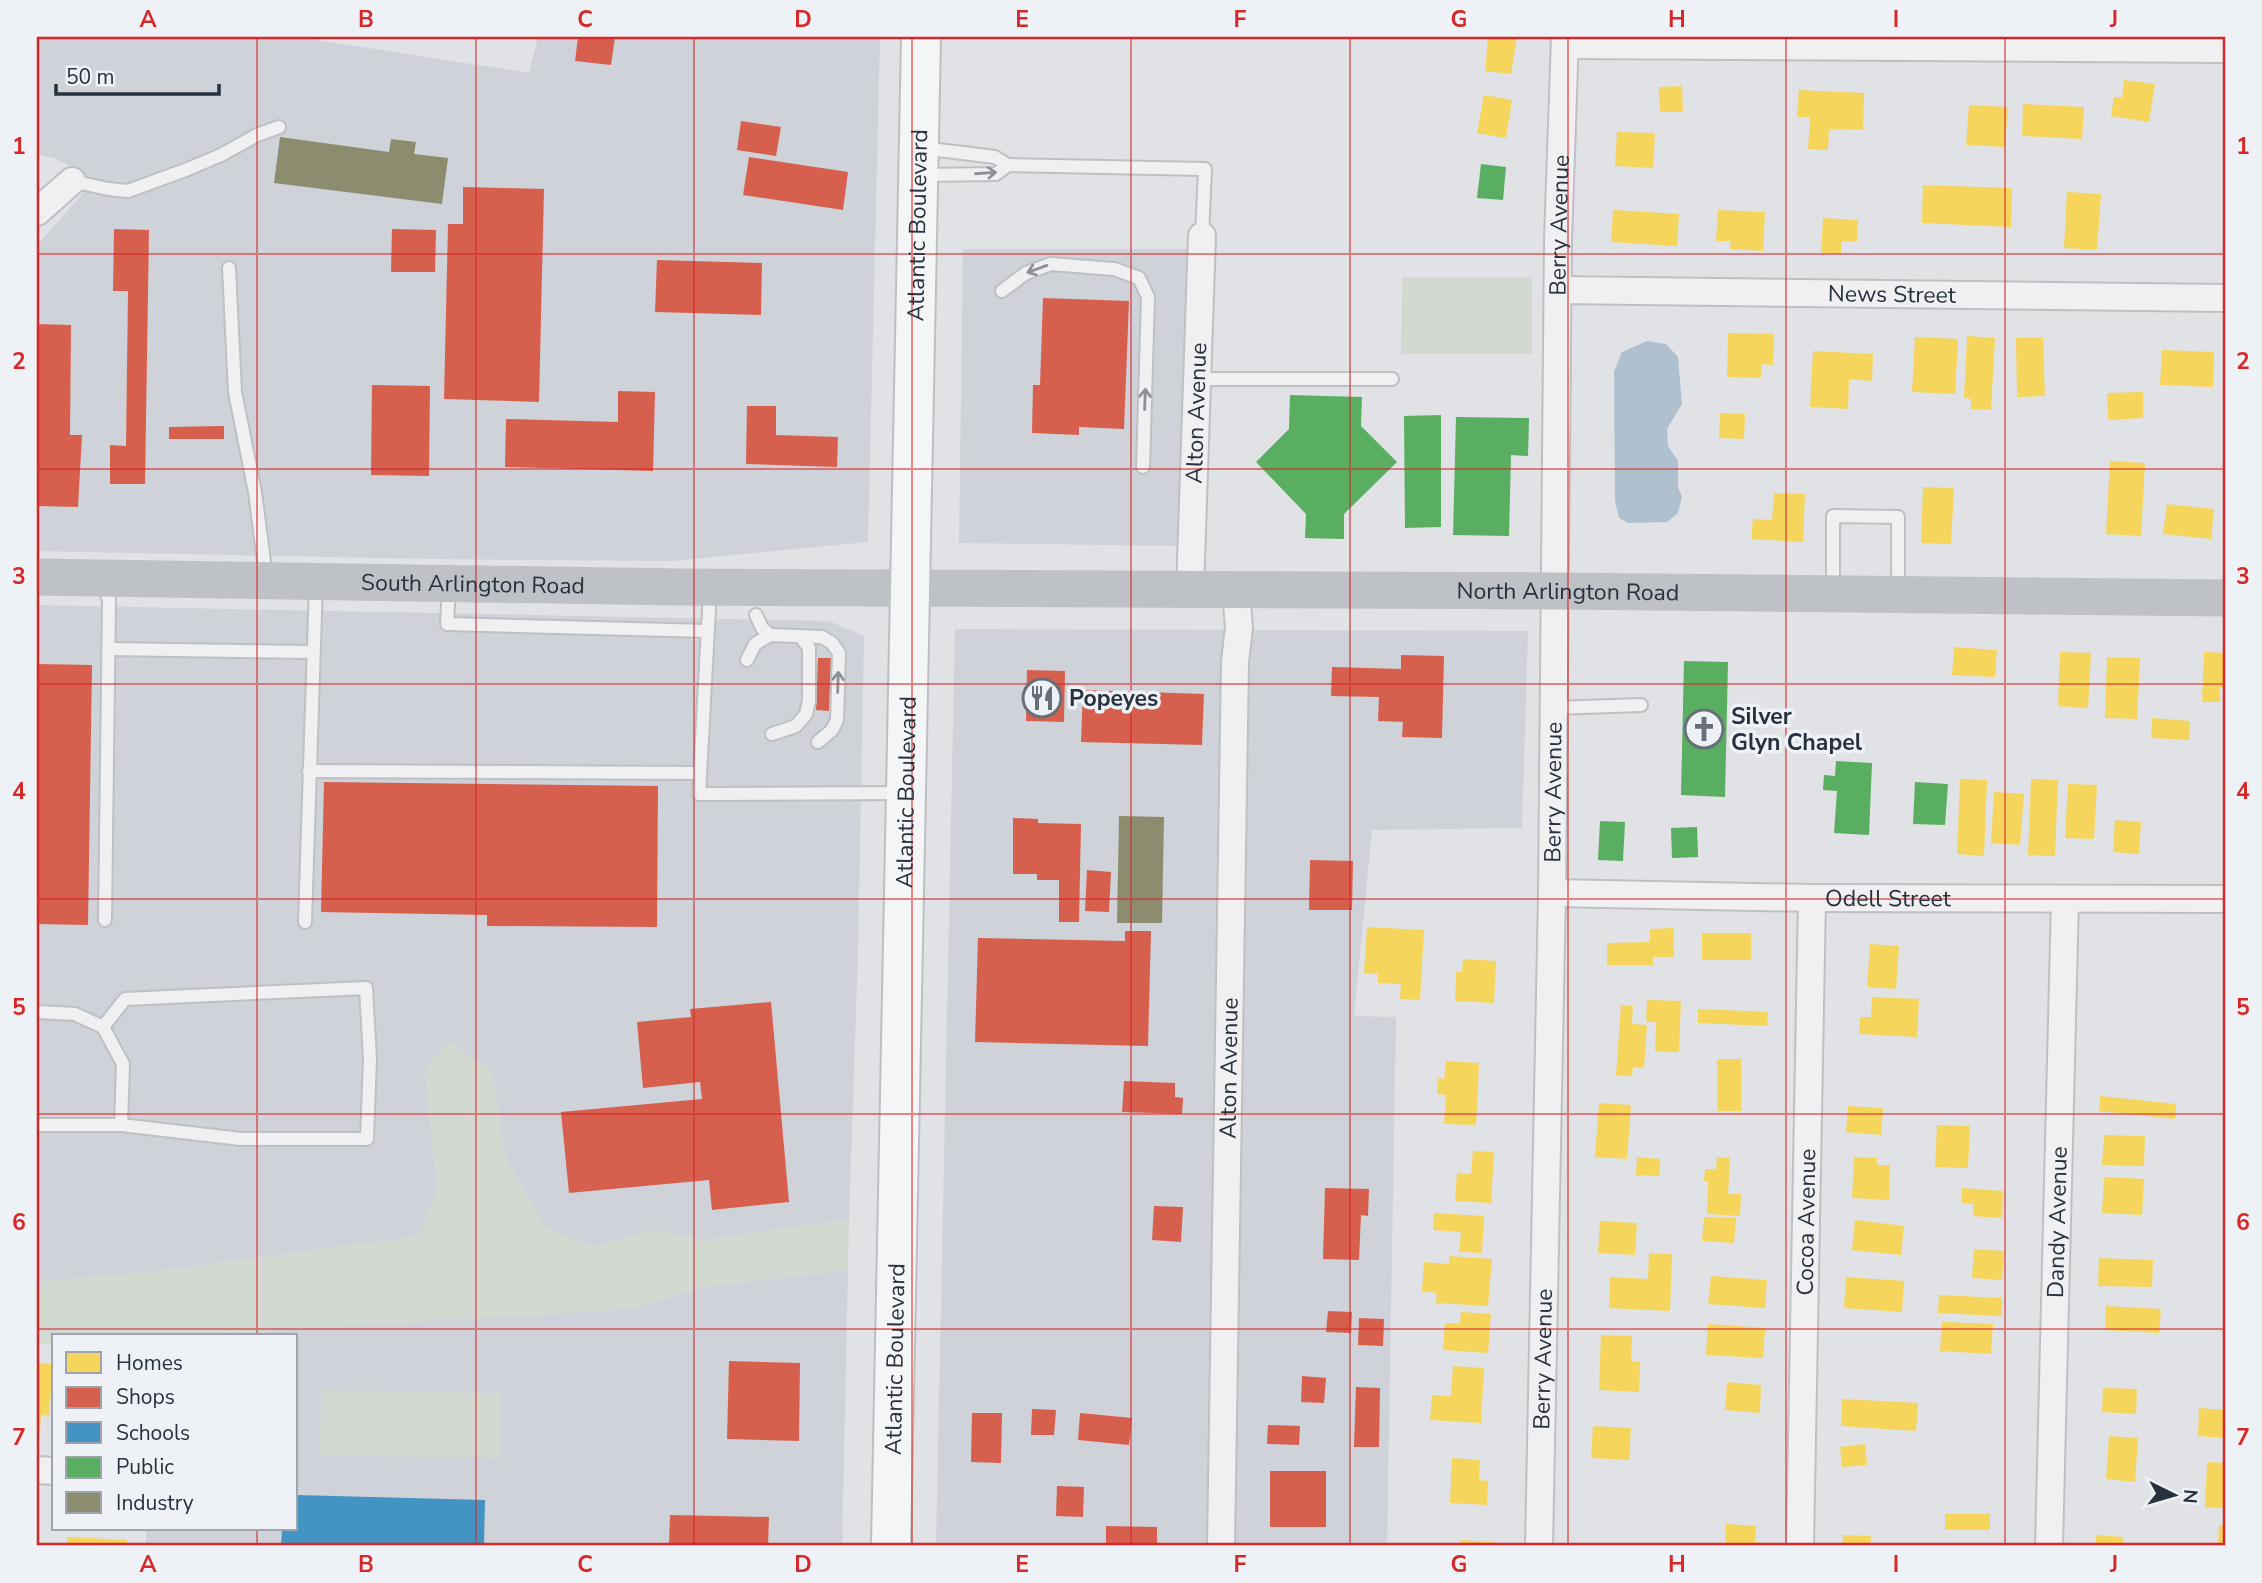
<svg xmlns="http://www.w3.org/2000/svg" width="2262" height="1583" font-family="'Nunito Sans',sans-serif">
<rect width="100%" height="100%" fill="#e0e2e5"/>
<g fill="#cfd2d8">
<path d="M37,37h261l231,36 9,-36h342l-12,505 -196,19 -239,-2 -396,-8v-306l57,-64 -37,-22 -20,-5z"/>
<path d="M963,249h224l-7,297 -221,-3z"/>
<path d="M37,605l792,16 35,15 -6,317 -9,266 -147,21 -47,-10 -61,17 -48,-18 -40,-70 -14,-89 -67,-1 12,120 -17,47 -279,37 -104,9z"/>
<path d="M955,629l573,2 -6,197 -150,2 -18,186 42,1 -9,529h-451z"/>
<path d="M848,1270l-6,276h-696v-17h150v-193h-124l460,-27 68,-22z"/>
</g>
<g fill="#d1d9d1">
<path d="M1402,277h130v77h-131z"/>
<path d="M448,1041l44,29 14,89 40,70 48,18 61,-17 47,10 147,-21 -1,51 -148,17 -68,22 -460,27h-118v7l-17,1v-62l104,-9 279,-37 17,-47 -12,-120z"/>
<path d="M321,1390l179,3 -1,65 -179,-3z"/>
</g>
<path fill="#afc1cf" d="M1647,341l19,3 12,13 4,47 -15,25 1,17 10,15v26l4,10 -4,16 -11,9 -39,1 -9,-5 -4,-17 -1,-129 8,-20z"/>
<g fill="#f6d55c">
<path d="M1488,37h29l-6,37 -26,-3z"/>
<path d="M2124,80l31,4 -6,38 -38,-6 3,-19 8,1z"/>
<path d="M1682,86l1,26h-23l-1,-25z"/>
<path d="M1799,90l65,3 -1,37 -34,-1 -1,21 -20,-1 2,-32h-13z"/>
<path d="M1484,95l28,5 -6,38 -29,-5z"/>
<path d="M2023,104l61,3 -2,32 -60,-3z"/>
<path d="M1969,105l39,2 -3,40 -39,-2z"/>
<path d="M1617,132l38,1 -2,35 -38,-2z"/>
<path d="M1923,185l89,3 -1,39 -89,-4z"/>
<path d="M2067,192l34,2 -4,56 -33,-2z"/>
<path d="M1613,210l66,4 -2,32 -66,-4z"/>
<path d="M1718,210l47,2 -2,39 -33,-2 1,-8h-15z"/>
<path d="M1823,218l35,2 -1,22 -15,-1 -1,13 -20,-1z"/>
<path d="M1728,333l46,1 -1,31 -11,-1 -1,14 -34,-1z"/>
<path d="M1967,336l28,2 -4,72 -20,-1v-10l-7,-1z"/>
<path d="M1915,337l43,2 -3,55 -43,-2z"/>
<path d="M2043,337l2,59 -28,1 -1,-59z"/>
<path d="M2162,350l52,2 -1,35 -53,-2z"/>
<path d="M1813,351l60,3 -1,27 -23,-2 -1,30 -38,-2z"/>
<path d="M2143,392v26l-35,2 -1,-27z"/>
<path d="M1720,413l25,1 -1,25 -25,-1z"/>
<path d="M2110,461l35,2 -4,73 -35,-2z"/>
<path d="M1923,487l31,1 -3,56 -30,-1z"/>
<path d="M1774,493l31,1 -2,48 -52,-3 2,-20 19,1z"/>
<path d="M2167,504l47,5 -3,30 -48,-5z"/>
<path d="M1954,647l43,3 -2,27 -43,-2z"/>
<path d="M2060,652l31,1 -3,55 -30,-2z"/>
<path d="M2204,652l21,1v35h-5v14h-18z"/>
<path d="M2107,657l33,1 -3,61 -32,-1z"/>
<path d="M2152,718l38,3 -1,19 -38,-2z"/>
<path d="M1960,779l27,1 -3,76 -27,-2z"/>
<path d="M2031,779l27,1 -3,76 -27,-1z"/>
<path d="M2068,784l29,1 -3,54 -29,-1z"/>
<path d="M1994,792l30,2 -4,51 -29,-2z"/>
<path d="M2115,820l26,2 -2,32 -26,-2z"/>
<path d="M1367,927l57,3 -4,70 -20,-1 1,-15 -23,-1v-9l-14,-1z"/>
<path d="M1674,928v29h-21v8h-46v-22l43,-1v-13z"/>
<rect x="1702" y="933" width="49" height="27"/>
<path d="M1870,944l29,2 -3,43 -29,-2z"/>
<path d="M1463,959l33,2 -2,42 -39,-2 1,-29h6z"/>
<path d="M1872,997l47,2 -2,38 -58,-3 1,-17h11z"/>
<path d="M1647,1000l34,1 -2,51 -24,-1 1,-29h-10z"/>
<path d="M1621,1005l12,1 -1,18 15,1 -3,43 -11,-1 -1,9 -16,-1z"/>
<path d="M1698,1009l70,3 -1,14 -69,-3z"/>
<rect x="1717" y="1059" width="24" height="52"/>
<path d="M1446,1061l33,2 -3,62 -32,-1 2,-29 -9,-1 1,-16 6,1z"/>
<path d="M2100,1096l76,8 -1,15 -76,-8z"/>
<path d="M1599,1103l32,2 -4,54 -32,-2z"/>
<path d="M1848,1106l35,2 -2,27 -35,-3z"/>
<path d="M1937,1125l33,1 -2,42 -33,-1z"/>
<path d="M2104,1135l41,1 -1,30 -42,-1z"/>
<path d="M1473,1151l21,1 -3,51 -36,-2 2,-28 14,1z"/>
<path d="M1637,1157l23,2 -1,17 -23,-1z"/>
<path d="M1717,1157l13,1 -2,36h13l-1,22 -33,-2 1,-33h-4l1,-12h11z"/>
<path d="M1854,1157l23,1v7h13l-1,35 -37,-2z"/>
<path d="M2104,1177l40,2 -2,36 -40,-2z"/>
<path d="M1962,1188l41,3 -1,27 -29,-2v-12l-11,-1z"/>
<path d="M1434,1213l50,3 -2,37 -23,-1 2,-20 -28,-2z"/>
<path d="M1704,1217l32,1 -2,25 -32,-2z"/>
<path d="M1855,1220l49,6 -3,29 -49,-5z"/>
<path d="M1600,1221l37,2 -2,32 -37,-2z"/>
<path d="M1974,1249l30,2 -2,29 -30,-2z"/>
<path d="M1649,1253l23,1 -2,57 -61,-3 1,-31 38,2z"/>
<path d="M1449,1256l43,3 -4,47 -52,-3 1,-10 -15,-2 2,-29 25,2z"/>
<path d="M2099,1258l54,2 -1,27 -54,-1z"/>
<path d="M1711,1276l56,4 -2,28 -57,-4z"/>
<path d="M1846,1277l58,4 -2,31 -58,-4z"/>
<path d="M1939,1295l63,3v18l-64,-3z"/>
<path d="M2106,1306l55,3 -2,24 -54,-3z"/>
<path d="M1461,1312l30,2 -3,39 -45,-3 2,-27 15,1z"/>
<path d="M1942,1322l51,2 -2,30 -51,-3z"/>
<path d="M1708,1324l57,4 -2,30 -57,-3z"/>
<path d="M1601,1335l31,1 -1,25 9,1 -1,30 -40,-2z"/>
<path d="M37,1363l16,1 -4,52 -8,-1 -1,20 -3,-1z"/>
<path d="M1453,1366l31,2 -3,55 -51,-3 2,-25 19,1z"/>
<path d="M1727,1382l34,3 -1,28 -35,-3z"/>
<path d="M2103,1388l34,1 -1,25 -34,-2z"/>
<path d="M1842,1399l76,4 -2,28 -75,-5z"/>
<path d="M2199,1408l26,2v28l-27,-2z"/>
<path d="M1593,1426l38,2 -2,32 -38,-2z"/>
<path d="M2109,1436l29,2 -3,44 -29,-3z"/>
<path d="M1865,1444l2,21 -25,2 -2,-20z"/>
<path d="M1452,1458l28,2 -1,20 9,1 -1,24 -37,-2z"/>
<path d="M2207,1462l18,1v45l-20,-1z"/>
<rect x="1945" y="1514" width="45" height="16"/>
<path d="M1726,1524l30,2 -1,16 8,1v3h-38z"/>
<path d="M2219,1525h6v21h-7z"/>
<path d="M1843,1535l28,1 -1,10h-27z"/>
<path d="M2096,1535l27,2v9h-27z"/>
<path d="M67,1537l60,3 -1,6h-59z"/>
<path d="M1461,1540l33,2v4h-33z"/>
</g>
<g fill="#d6604d">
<path d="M578,37h37l-4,28 -36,-4z"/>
<path d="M741,121l40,6 -5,29 -39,-6z"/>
<path d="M749,157l99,15 -5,38 -100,-15z"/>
<path d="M463,187l81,2 -5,213 -95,-3 4,-175h15z"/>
<path d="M114,229l35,1 -4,254h-35v-39l16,1 2,-155h-15z"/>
<path d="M392,229l44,1 -1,42h-44z"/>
<path d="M657,260l105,3 -1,52 -106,-3z"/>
<path d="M1043,298l86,3 -5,128 -45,-2v8l-47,-2 1,-48h7z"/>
<path d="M37,324l34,1 -1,110h12l-4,72 -41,-1z"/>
<path d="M372,385l58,1 -1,90 -58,-1z"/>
<path d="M618,391l37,1 -2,79 -148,-4 1,-48 112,3z"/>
<path d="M747,406h29v29l62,2 -1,30 -91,-3z"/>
<path d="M224,426v13h-55v-12z"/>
<path d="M1401,655l43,1 -2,82 -40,-1 1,-15 -25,-1 1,-24 -48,-1 1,-29 69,2z"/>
<path d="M818,658h13l-2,53 -13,-1z"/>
<path d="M37,664l55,1 -4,260 -51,-1z"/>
<path d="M1027,670l38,1 -1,51 -38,-1z"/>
<path d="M1083,690l121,4 -2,51 -121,-3z"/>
<path d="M324,782l334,4 -1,141 -170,-1v-11l-166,-3z"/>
<path d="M1013,818l25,1v4l43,1 -2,98h-20v-42h-22v-6h-24z"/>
<path d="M1310,860l43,1 -1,49h-43z"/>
<path d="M1087,870l24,2 -2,40 -24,-1z"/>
<path d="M1125,931h26l-3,115 -173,-4 3,-104 147,3z"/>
<path d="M771,1002l18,200 -77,8 -3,-30 -140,13 -8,-81 141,-13 -2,-17 -57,6 -6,-66 54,-5 -1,-8z"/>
<path d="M1124,1081l51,2v14l8,1 -1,16 -60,-2z"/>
<path d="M1325,1188l44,1 -1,27 -7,-1 -2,45 -36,-1z"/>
<path d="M1154,1206l29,1 -2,35 -29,-2z"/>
<path d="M1328,1311l24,1 -1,21 -25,-1z"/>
<path d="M1359,1318l25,1 -1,27 -25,-1z"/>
<path d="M729,1361l71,2 -1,78 -72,-2z"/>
<path d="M1302,1376l24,2 -2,25 -23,-1z"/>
<path d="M1356,1387l24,1 -1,59h-25z"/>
<path d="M1032,1409l24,1 -2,25h-23z"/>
<path d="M972,1413h30l-1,50 -30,-1z"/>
<path d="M1080,1413l52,5 -3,27 -51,-5z"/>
<path d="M1268,1425l32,1 -1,19 -32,-1z"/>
<rect x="1270" y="1471" width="56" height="56"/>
<path d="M1057,1486l27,1 -1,30 -27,-1z"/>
<path d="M670,1515l99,2 -1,29h-99z"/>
<path d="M1106,1526l51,1v19h-51z"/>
</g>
<path fill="#4393c3" d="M296,1495l189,5 -1,46h-203l1,-17h14z"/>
<g fill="#5aae61">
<path d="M1481,164l25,3 -3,33 -26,-2z"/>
<path d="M1290,395l72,2 -1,29 36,36 -53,52v25l-39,-1 1,-24 -50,-52 33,-33z"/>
<path d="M1441,415v112l-36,1 -1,-112z"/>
<path d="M1456,417l73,1 -1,38 -17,-1 -2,81 -56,-1z"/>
<path d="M1684,661l44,1 -3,135 -44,-2z"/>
<path d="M1836,761l36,2 -3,72 -35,-2 3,-42 -14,-1 1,-15 11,1z"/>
<path d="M1915,782l33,2 -3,41 -32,-1z"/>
<path d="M1600,821l25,1 -2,39 -25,-1z"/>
<path d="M1697,827l1,30 -26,1 -1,-30z"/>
</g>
<g fill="#8c8c6e">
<path d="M280,137l109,15 2,-13 25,3 -2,12 34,4 -6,46 -168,-21z"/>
<path d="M1119,816l45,1 -2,106h-45z"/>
</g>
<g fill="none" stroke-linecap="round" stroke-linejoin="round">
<defs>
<g id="lane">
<path d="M1008,165l197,4 -3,67"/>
<path d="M922,175l74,-1 12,-9 -13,-8 -73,-9"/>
<path d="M72,181l36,8 20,2 60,-22 33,-14 36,-20 22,-8"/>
<path d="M229,268l6,124 20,100 11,85"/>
<path d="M1002,291l24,-18 25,-9 63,5 25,9 9,19 -5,170"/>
<path d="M1196,379h196"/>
<path d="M101,582l8,17 -4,321"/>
<path d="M449,587l-2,37 261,7"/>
<path d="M1833,590v-74l65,1v74"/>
<path d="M710,591l-11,203 205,-1"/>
<path d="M756,615l6,13 8,7"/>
<path d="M108,649l205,3"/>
<path d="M747,660l8,-16 15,-9 52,2 10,6 7,10 -2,67 -5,10 -14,12"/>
<path d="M1554,708l87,-3"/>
<path d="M772,734l24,-8 10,-12 3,-13v-53l-9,-12"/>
<path d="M309,771l390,2"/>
<path d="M305,922l11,-339"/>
<path d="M37,1012l38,2 28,13 20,37 -2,61h-84"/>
<path d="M103,1027l22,-28 241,-11 4,71 -3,80h-126l-120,-14"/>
</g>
<g id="street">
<path d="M1565,45l660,4"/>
<path d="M37,212l35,-31"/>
<path id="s1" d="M1558,290l667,8"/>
<path id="s2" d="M1190,590l12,-354"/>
<path id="s3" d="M1552,893l260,5 413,1"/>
<path d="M37,1470l17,1"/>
<path id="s4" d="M1221,1546l14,-884 4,-35 -3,-36"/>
<path id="s5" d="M1539,1546l13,-653 6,-653 7,-203"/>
<path id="s6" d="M1800,1546l12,-648"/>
<path id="s7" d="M2049,1546l16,-647"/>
</g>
<g id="primary">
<path id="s9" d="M891,1546l30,-1509"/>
</g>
</defs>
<use href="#lane" stroke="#bec0c3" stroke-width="16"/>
<use href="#street" stroke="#bec0c3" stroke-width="30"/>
<use href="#primary" stroke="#bdbfc3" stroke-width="42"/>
<use href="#lane" stroke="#f0f0f2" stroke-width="12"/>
<use href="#street" stroke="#f0f0f2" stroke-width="26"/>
<path stroke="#bec1c5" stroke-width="37" id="s8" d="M37,577l641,10 877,4 670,7"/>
<use href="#primary" stroke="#f4f5f6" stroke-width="38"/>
</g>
<defs><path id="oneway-shaft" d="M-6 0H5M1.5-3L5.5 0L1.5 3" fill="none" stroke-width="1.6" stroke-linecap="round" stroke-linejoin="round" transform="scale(1.75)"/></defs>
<g stroke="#8c9098">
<use href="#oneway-shaft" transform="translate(986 173) rotate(-4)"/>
<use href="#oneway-shaft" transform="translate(1037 269) rotate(160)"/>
<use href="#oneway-shaft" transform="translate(1145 399) rotate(-88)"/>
<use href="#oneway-shaft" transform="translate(838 682) rotate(-88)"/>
</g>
<path fill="none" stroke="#d62828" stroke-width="2" stroke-opacity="0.55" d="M257,37v1299M476,37v1509M694,37v1509M912,37v1509M1131,37v1509M1350,37v1509M1568,37v1509M1786,37v1509M2005,37v1509M37,254h2188M37,469h2188M37,684h2188M37,899h2188M37,1114h2188M37,1329h2188M257,1529v17"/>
<defs>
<symbol id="restaurant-ring" viewBox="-11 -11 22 22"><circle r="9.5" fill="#eef1f5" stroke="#686f78" stroke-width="1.5"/><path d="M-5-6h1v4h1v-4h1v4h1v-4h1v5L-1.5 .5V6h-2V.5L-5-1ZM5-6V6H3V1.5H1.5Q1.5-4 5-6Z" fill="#686f78"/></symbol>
<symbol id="church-ring" viewBox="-11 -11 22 22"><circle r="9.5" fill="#eef1f5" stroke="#686f78" stroke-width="1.5"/><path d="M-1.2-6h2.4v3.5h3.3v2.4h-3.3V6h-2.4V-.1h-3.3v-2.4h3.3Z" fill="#686f78"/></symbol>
</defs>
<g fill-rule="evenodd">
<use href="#restaurant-ring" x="1020" y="676" width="44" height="44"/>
<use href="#church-ring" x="1682" y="707" width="44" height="44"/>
</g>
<g text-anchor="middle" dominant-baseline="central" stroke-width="7" stroke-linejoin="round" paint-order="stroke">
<g font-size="23" fill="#28313e" stroke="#eef1f5">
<text stroke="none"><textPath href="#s9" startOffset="1321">Atlantic Boulevard</textPath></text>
<text stroke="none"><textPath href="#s5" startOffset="1321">Berry Avenue</textPath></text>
<text stroke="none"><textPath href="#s1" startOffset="334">News Street</textPath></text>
<text stroke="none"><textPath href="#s2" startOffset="177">Alton Avenue</textPath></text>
<text stroke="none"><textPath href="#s8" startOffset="436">South Arlington Road</textPath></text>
<text stroke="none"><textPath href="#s8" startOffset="1531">North Arlington Road</textPath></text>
<text stroke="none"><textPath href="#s5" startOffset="754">Berry Avenue</textPath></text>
<text stroke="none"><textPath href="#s9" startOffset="754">Atlantic Boulevard</textPath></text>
<text stroke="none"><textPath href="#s3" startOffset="336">Odell Street</textPath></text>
<text stroke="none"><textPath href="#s4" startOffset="478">Alton Avenue</textPath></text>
<text stroke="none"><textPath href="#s6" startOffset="324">Cocoa Avenue</textPath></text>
<text stroke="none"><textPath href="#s7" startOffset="324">Dandy Avenue</textPath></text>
<text stroke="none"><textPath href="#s9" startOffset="187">Atlantic Boulevard</textPath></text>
<text stroke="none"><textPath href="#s5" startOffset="187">Berry Avenue</textPath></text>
</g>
<g font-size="23" font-weight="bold" fill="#28313e" stroke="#eef1f5" text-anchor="start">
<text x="1069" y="698">Popeyes</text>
<text x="1731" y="716">Silver<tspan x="1731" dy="26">Glyn Chapel</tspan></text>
</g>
</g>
<rect width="2262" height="1583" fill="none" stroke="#eef1f5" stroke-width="77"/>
<rect x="52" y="1334" width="245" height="196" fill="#eef1f5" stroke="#9fa4ac" stroke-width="2"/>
<rect x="66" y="1352" width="35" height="21" fill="#f6d55c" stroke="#9fa4ac" stroke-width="2"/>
<text x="116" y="1370" font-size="21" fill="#28313e">Homes</text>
<rect x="66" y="1387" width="35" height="21" fill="#d6604d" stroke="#9fa4ac" stroke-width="2"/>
<text x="116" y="1404" font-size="21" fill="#28313e">Shops</text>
<rect x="66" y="1422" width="35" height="21" fill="#4393c3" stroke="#9fa4ac" stroke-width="2"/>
<text x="116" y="1440" font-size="21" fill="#28313e">Schools</text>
<rect x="66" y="1457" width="35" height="21" fill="#5aae61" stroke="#9fa4ac" stroke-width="2"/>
<text x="116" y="1474" font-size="21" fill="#28313e">Public</text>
<rect x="66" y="1492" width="35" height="21" fill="#8c8c6e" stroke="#9fa4ac" stroke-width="2"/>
<text x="116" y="1510" font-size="21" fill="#28313e">Industry</text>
<g transform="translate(2174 1495) rotate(95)" stroke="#eef1f5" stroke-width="5" paint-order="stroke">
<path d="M0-5L12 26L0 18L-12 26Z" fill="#28313e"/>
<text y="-10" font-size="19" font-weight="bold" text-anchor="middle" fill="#28313e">N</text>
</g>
<path d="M56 84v10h163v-10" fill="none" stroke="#28313e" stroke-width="3.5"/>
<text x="66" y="84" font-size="21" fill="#28313e" stroke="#eef1f5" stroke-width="5" paint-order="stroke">50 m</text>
<rect x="38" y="38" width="2186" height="1506" fill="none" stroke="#d62828" stroke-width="2.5"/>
<g font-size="23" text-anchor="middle" font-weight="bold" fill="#d62828">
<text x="148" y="27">A</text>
<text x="366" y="27">B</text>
<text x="585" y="27">C</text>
<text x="803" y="27">D</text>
<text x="1022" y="27">E</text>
<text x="1240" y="27">F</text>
<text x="1459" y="27">G</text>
<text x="1677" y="27">H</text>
<text x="1896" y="27">I</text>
<text x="2114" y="27">J</text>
<text x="19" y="154">1</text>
<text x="2243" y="154">1</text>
<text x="19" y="369">2</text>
<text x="2243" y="369">2</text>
<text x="19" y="584">3</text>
<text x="2243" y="584">3</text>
<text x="19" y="799">4</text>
<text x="2243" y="799">4</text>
<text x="19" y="1015">5</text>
<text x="2243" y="1015">5</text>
<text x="19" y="1230">6</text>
<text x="2243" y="1230">6</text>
<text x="19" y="1445">7</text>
<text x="2243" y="1445">7</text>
<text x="148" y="1572">A</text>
<text x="366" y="1572">B</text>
<text x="585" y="1572">C</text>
<text x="803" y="1572">D</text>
<text x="1022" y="1572">E</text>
<text x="1240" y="1572">F</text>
<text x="1459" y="1572">G</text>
<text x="1677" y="1572">H</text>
<text x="1896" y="1572">I</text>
<text x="2114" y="1572">J</text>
</g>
</svg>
